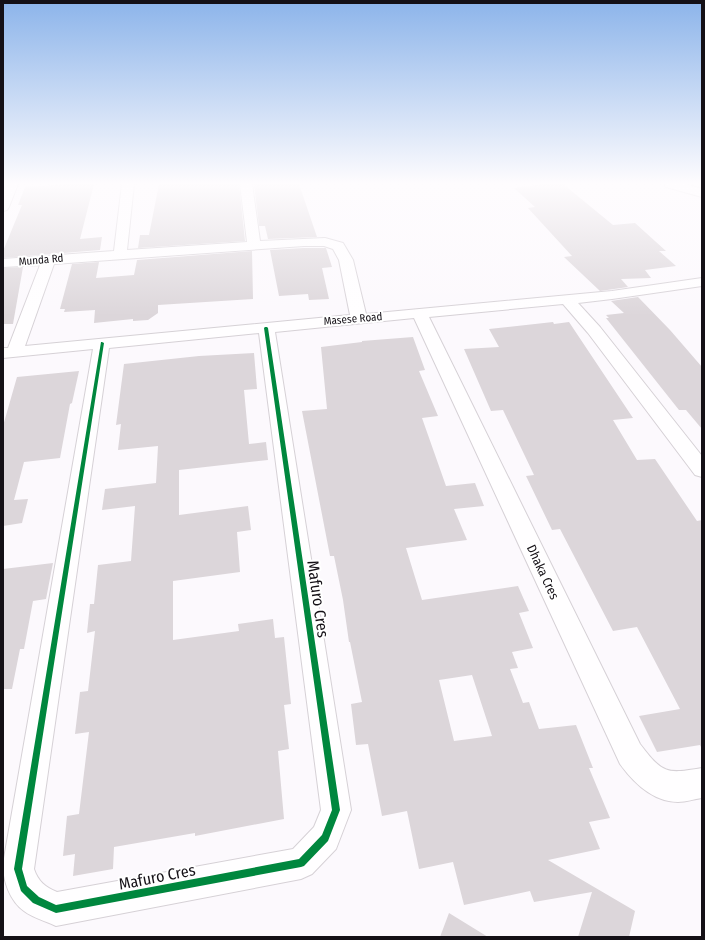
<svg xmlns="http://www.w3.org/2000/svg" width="705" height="940" font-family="'Fira Sans Condensed',sans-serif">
<rect width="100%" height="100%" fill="#fcf9fd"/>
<g fill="#dcd6da" fill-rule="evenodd">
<path d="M67,184h27l-14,55 22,-2 -2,13 -97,8v-7l19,-46h-4l7,-18z"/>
<path d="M159,184h80l6,57 -107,7 2,-13h9z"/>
<path d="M254,184h45l18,53 -49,2 -3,-13h-6z"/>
<path d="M544,184h19l50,41 22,-2 31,28h-7l17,15 -31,4 6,8 -30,1 7,8 -28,4 -36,-34 8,-1 -44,-48 7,-1 -21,-19z"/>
<path d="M304,248h22l6,19 -10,1 7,31 -20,1 -1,-6 -29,2 -9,-46z"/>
<path d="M252,251l1,48 -95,6v8l-10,7 -15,1v-2l-39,4 1,-13 -31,2 1,-3h-5l12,-45 27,-2 -3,16 38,-3 3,-15z"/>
<path d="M23,267l-10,57h-10v-56z"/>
<path d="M638,297l32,33 32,37v62l-16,-19h-7l-73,-92h3l-3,-3 18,-2 -13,-12z"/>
<path d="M553,322l1,2 15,-2 64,96 -20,2 24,40 18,-1 42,62 5,-1v229l-2,-4 -43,7 -18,-36 41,-7 -43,-82 -24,4 -53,-102 -8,1 -26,-54 8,-1 -31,-65 -12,1 -27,-62 35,-2 -10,-18z"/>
<path d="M413,337l12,33 -6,1 19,45 -16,2 24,68 29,-3 9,23 -30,3 13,31 -61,8 16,52 96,-14 11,25 -10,2 14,35 -21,4 6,16 -8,1 13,34 6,-1 10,27 37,-4 17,43h-4l21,50 -21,4 11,27 -52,11 87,51 -6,26h-51l14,-45 -58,10 -4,-11 -66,14 -11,-43 -34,7 -12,-58 -25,5 -14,-72 -12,1 -5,-41 11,-2 -12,-60h-1l-6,-42 -9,-44h-4l-28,-145 25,-2 -6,-62 41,-5v-1zM472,675l20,61 -38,5 -15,-61z"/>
<path d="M254,353l3,36 -13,1 5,54 17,-2 2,18 -89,10v45l69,-9 3,24 -14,2 3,40 -67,9v59l66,-9 -1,-7 35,-5 2,19 9,-1 7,67 -7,1 5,44 -11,2 6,68 -89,17v-3l-81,14 -1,22 -40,7 2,-22 -12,2 4,-40 12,-2 10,-82 -14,2 5,-42 8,-1 7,-60 -8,2 3,-29h4l4,-39 33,-4 4,-55 -33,4 3,-21 51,-6 2,-37 -40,4 3,-26 -5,1 8,-61 75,-8z"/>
<path d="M79,371l-7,32 -2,1 -10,54 -36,4 -10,38 14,-1 -6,24 -19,3v-100l14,-49z"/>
<path d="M53,563l-7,36 -13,2 -9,48h-4l-8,40h-9v-120z"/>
<path d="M449,913l39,24h-48z"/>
</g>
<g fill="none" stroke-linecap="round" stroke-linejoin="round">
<defs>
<g id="minor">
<path d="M6,184h12l-9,23 -2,3 -4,1v-19z"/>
<path d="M122,184h12l-7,66 120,-8 -7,-58h12l8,57 65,-3 18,5 10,17 13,54 246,-23 90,-13v8l-90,13 -34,4 22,24 102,129v21l-7,-2 -107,-142 -25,-29 -134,13 211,427c23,30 26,30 62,24v30c-8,1 -16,4 -24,4 -25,0 -45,-20 -58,-38l-206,-446 -139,14 76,478 -15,39 -24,25 -11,5 -245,47c-10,-5 -23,-8 -32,-15 -14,-10 -21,-30 -21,-47l90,-515 -90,9v-10h5l32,-83 -37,2v-8l111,-8zM304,246h20l9,3 6,11 11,55 -325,31 29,-82zM259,333l62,477 -7,17 -21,22 -236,43c-12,-5 -19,-11 -23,-23l75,-521z"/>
</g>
<path id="tertiary" d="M664,184h21l17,5v8l-36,-10z"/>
</defs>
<use href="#minor" stroke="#d6d1d6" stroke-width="2"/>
<use href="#tertiary" stroke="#d6d1d6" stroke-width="2"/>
<use href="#minor" fill="#fffeff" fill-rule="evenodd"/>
<use href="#tertiary" fill="#fffeff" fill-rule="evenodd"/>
<defs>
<path id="cycleway" d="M265,327h2l1,1 72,482 -12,31 -24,25 -3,1 -245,46 -23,-10 -12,-12 -7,-22 87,-527h1l2,1 -82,526 5,17 12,11 17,8 243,-46 23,-24 10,-25 -68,-482z"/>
</defs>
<use href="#cycleway" stroke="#fff" stroke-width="3"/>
<use href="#cycleway" fill="#00873e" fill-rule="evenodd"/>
</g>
<linearGradient id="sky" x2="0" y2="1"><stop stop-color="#8cb4ea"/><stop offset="0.58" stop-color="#fefcfe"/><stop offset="1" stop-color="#fefcfe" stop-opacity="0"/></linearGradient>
<rect width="705" height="316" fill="url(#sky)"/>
<g text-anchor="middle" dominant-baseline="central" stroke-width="4" stroke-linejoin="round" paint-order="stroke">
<g font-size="11" fill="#141016" stroke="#fff">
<text transform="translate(41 260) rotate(-5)">Munda Rd</text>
<text transform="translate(353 319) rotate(-5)">Masese Road</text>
</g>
<g font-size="13" fill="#141016" stroke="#fff">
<text transform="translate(543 572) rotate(65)">Dhaka Cres</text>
</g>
<g font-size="16" fill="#141016" stroke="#fff">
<text transform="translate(318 599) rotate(82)">Mafuro Cres</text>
<text transform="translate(157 877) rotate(-11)">Mafuro Cres</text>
</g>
</g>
<rect width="705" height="940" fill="none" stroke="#141016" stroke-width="8"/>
</svg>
